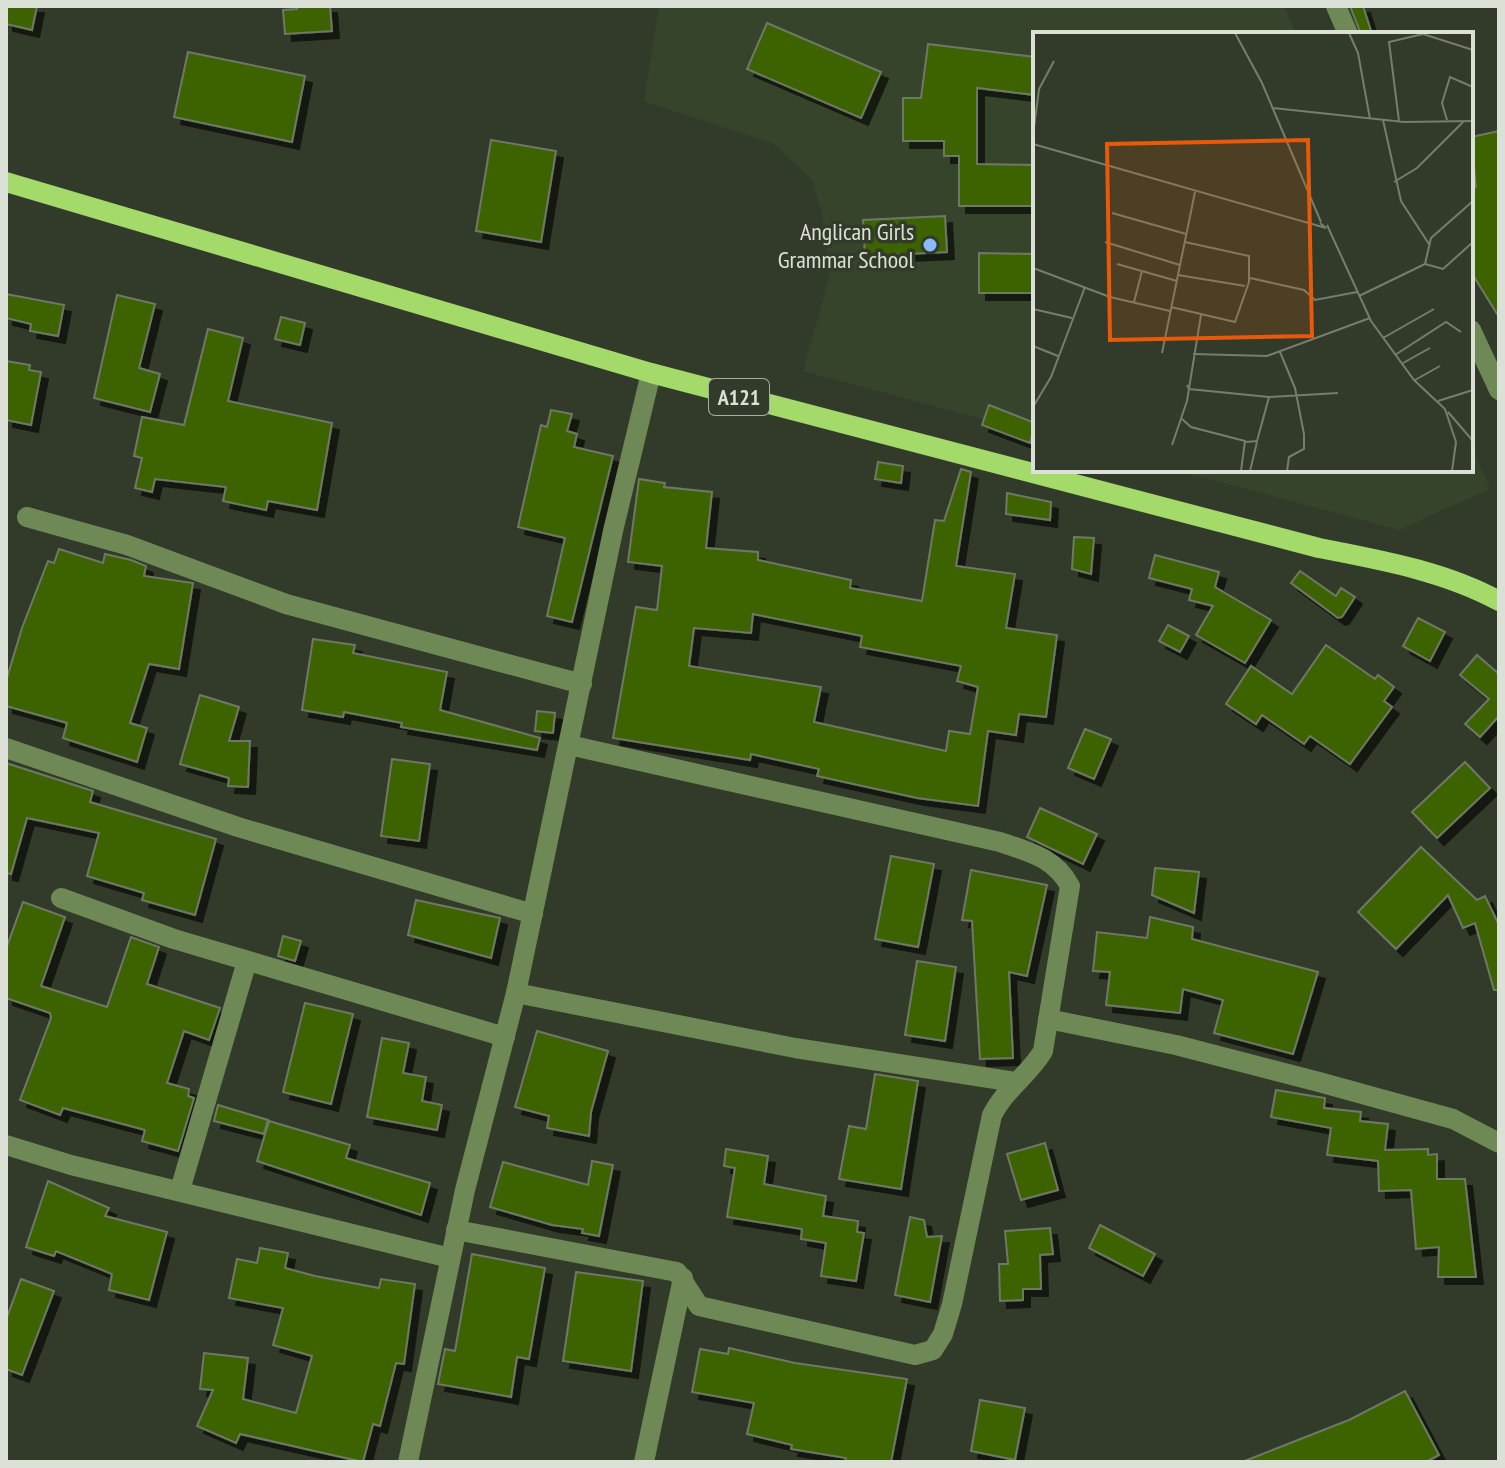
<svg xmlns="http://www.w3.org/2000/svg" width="1505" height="1468" font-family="'PT Sans Narrow',sans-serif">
<defs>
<filter id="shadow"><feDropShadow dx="7" dy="7" stdDeviation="0" flood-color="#0009"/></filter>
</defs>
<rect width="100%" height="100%" fill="#323b29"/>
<g fill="#37442c">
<path d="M659,6h625l12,28h-261v399l-232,-62 26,-92 -7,-67 -10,-32 -38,-36 -130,-43z"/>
<path d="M1471,444l19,45 -91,41 -224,-60h296z"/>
</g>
<g fill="#3e6204" stroke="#6e7965" stroke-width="2" fill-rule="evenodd" filter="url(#shadow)">
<path d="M6,6h31l-5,24 -26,-6z"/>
<path d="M297,6h33l2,25 -47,3 -2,-24 14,-1z"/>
<path d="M1350,6h13l9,28h-11z"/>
<path d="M767,23l114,49 -20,46 -114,-49z"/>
<path d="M928,44l107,13v38l-58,-7v76l58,1v41h-76v-50h-15v-15h-41v-43h18z"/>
<path d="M188,52l117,24 -13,66 -118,-25z"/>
<path d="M1499,131v186l-28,-45v-83l5,-2 -5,-50z"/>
<path d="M491,140l65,11 -15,91 -65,-11z"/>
<path d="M945,216l2,36 -82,4 -2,-36z"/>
<path d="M979,253l56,1v39h-56z"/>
<path d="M6,294l58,11 -6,31 -28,-5 1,-7 -25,-6z"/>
<path d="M117,295l38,9 -16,64 21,6 -10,38 -56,-14z"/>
<path d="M281,317l24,6 -5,22 -25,-6z"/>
<path d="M208,329l35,9 -15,63 104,22 -15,87 -49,-9 -2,9 -43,-9 3,-14 -71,-8 -3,13 -17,-4 7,-30 -8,-2 8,-39 42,8z"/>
<path d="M6,361l24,4 -1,5 12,2 -10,53 -25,-5z"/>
<path d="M989,405l46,18 -5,20 -48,-18z"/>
<path d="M551,410l21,4 -5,17 10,3 -3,13 39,9 -41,166 -25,-6 18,-78 -47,-11 23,-102 6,2z"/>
<path d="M878,462l25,4 -2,17 -26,-4z"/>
<path d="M961,469l10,3 -15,94 59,8 -9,54 51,7 -11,82 -27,-3 -3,21 -28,-4 -10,75 -61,-8 -100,-22 2,-7 -68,-15 -1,6 -137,-22 23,-131 21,3 5,-44 -34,-4 11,-83 26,4 -1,4 48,5 -6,56 52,4v8l93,20 -1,8 72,13 13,-81 9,1zM753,614l109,22 -2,11 101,19 -4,15 21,6 -8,47 -21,-3 -3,20 -132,-29 7,-35 -132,-21 5,-38 57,5z"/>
<path d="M1007,493l44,9 -1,18 -44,-6z"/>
<path d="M1074,537l20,1 -3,36 -19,-5z"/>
<path d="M59,549l44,14 2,-9 26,6 15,6 -2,10 49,7 -14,86 -30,-5 -19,59 17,5 -10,34 -74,-24 4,-15 -61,-17v-25l16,-53 26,-67 6,2z"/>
<path d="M1155,555l64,17 -4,15 56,33 -26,43 -49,-28 17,-29 -24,-6 3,-11 -43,-11z"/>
<path d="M1300,571l36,25 5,-8 14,9 -13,20 -4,1 -47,-35z"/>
<path d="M1418,618l27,14 -15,29 -27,-15z"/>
<path d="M1168,625l21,11 -9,16 -21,-11z"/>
<path d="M313,639l42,6 -2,8 94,19 -7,38 100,28 -3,12 -136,-23 1,-4 -58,-11 -1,5 -41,-7z"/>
<path d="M1326,645l49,34 3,-4 16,12 -10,14 8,6 -42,57 -40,-28 -6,8 -42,-29 -6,9 -30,-20 25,-38 41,28z"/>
<path d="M1477,655l22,19v42l-19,21 -15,-13 24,-25 -29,-24z"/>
<path d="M200,695l39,12 -10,34h21l-2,46 -20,-1 1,-8 -49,-14z"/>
<path d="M537,711l18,2 -2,20 -18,-2z"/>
<path d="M1085,729l26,10 -17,40 -26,-11z"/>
<path d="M392,759l38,5 -11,77 -38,-5z"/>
<path d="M1465,762l25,26 -53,50 -25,-26z"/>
<path d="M6,763l87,28 -3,11 126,37 -21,76 -53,-15 2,-7 -57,-17 12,-43 -72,-15 -16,56 -5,-1z"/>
<path d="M1040,808l57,26 -14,30 -56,-27z"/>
<path d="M1421,847l56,53 8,-4 14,29v65h-5l-19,-67 -12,5 -15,-33 -52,54 -38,-37z"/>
<path d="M891,856l43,8 -16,83 -43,-8z"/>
<path d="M1155,868l44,4 -5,41 -42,-18z"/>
<path d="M971,870l76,15 -20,91 -18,-4 4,86 -33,1 -8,-138 -10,-1z"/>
<path d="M416,900l84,18 -9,40 -83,-23z"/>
<path d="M23,902l42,15 -24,69 66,21 24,-70 28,10 -12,37 73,24 -11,32 -25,-9 -17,52 22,6 -1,7 6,2 -16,53 -36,-10 3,-11 -82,-22 -3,7 -40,-15 31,-82 -1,-5 -44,-15v-49z"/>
<path d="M1150,917l43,10 -1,12 126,33 -25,82 -79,-21 9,-33 -40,-11 -3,24 -74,-8 4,-33 -17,-1 4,-39 50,6z"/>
<path d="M283,936l18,5 -6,20 -17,-5z"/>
<path d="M917,961l39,6 -11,74 -40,-6z"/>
<path d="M305,1003l48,11 -22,90 -48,-12z"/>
<path d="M537,1031l71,20 -17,61 -2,24 -42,-8 2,-12 -34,-9z"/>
<path d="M382,1038l27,5 -6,30 23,4 -4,24 20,4 -5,25 -70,-13z"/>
<path d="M875,1074l43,7 -17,108 -62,-10 10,-53 17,3z"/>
<path d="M1276,1090l49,8 -1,10 37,4 -1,9 28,3 -3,26 43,-1v6l9,-1v25h28l11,98h-38l1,-30 -23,2 -5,-59 -32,1 -1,-30 -51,-6 4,-27 -60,-11z"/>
<path d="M218,1105l50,15 -4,14 -50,-13z"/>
<path d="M269,1121l81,24 -4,13 84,25 -9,32 -164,-54z"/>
<path d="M1045,1143l13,47 -37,10 -14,-46z"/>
<path d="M726,1149l42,7 -4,28 62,12 -3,20 35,5 -1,11 7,1 -8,48 -35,-5 5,-33 -25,-4 1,-10 -75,-12 8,-49 -11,-2z"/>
<path d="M592,1161l21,4 -14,71 -17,-3 1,-4 -31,-4 -62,-18 13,-45 85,23z"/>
<path d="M48,1181l61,27 -4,8 62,16 -18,68 -40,-10 3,-16 -56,-23 -2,5 -28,-9z"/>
<path d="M910,1217l14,3 3,17 15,-1 -12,66 -35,-7z"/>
<path d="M1100,1225l55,29 -12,22 -54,-28z"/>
<path d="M1050,1228l3,26 -13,1 1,34h-18v11l-23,1 -1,-37h9l-3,-33z"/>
<path d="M260,1248l28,5 -3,15 30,8 64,12 2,-9 34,5 -11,80 -8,-1 -16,63 -7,-2 -10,38 -123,-28 -4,9 -39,-17 16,-36 -13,-1 4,-36 44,5 -5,41 53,14 16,-57 -39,-11 10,-37 -54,-10 8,-39 20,4z"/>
<path d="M472,1254l73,14 -16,91 -12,-2 -6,40 -73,-13 7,-35 10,2z"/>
<path d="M576,1272l67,9 -12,90 -68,-10z"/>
<path d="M21,1279l33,12 -32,84 -16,-6v-49z"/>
<path d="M729,1348l66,15 112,16 -16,83h-46l1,-4 -55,-9 1,-4 -45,-11 7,-31 -62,-11 8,-43 28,5z"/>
<path d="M1405,1391l34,64 -13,7h-184l107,-42z"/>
<path d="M980,1400l45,8 -10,52 -44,-9z"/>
</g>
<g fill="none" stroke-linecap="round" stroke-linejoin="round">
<g stroke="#6e8955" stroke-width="20">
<path d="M1336,6l12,28"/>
<path d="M1471,330l28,60"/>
<path d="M27,517l100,28 159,59 296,80"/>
<path d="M6,748l232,79 295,87"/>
<path d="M61,898l113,41 331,98"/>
<path d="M516,993l279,55 220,34"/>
<path d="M1048,1019l128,26 143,37 134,37 46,24"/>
<path d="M6,1145l65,20 379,93"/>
<path d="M180,1190l67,-229"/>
<path d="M456,1230l221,42 22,34 216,49 18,-5 10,-16 9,-30 40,-189c13,-26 37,-40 51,-64l27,-165c-16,-29 -41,-34 -70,-44l-431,-97"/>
<path d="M408,1462l57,-272 51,-197 97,-462 38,-158"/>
<path d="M644,1462l39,-184"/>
</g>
<path stroke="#a3da6a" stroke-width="20" d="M6,182l645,191 668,175c61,12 125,23 180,53"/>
</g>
<circle fill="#8abafc" stroke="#323b29" stroke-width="3" cx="930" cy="245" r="8"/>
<g text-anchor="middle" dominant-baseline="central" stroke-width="7" stroke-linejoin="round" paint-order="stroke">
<rect fill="#323b29" stroke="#a8afa2" stroke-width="2" x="709" y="379" width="60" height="36" rx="6"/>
<g font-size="22" font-weight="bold" fill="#dbe1d6">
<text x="739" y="397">A121</text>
</g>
<g font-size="24" fill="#dbe1d6" stroke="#323b29" text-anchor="end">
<text x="914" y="231">Anglican Girls<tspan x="914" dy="28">Grammar School</tspan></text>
</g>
</g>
<g transform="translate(1033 32)">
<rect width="440" height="440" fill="#323b29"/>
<path fill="none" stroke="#767d6e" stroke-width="2" d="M202,1l27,50 59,139M316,1l9,20 12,66M240,76l131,14 69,-1M350,88l18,81 28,43M414,88l-5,-17 8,-26 23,10M366,89l-10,-79 34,-8 50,16M0,103l6,-46 15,-28M0,112l293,84 -6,-5M361,150l23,-14 47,-47M79,181l74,21M294,193l44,96 43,59 31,29 11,33 -4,29M72,210l75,23M84,232l60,17M392,232l18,5 30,-27M0,236l77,29 60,14M145,243l67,11M217,246l54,12 11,10 42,-8M326,264l66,-32 6,-26 42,-37M101,270l8,-31M138,275l64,15 14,-40v-26l-64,-14M0,277l39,9M350,306l51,-29M0,314l25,10M247,320l15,36 9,46v15l-15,8 -2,14M129,321l33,-161M160,322l74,2 103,-38M362,323l51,-33 15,10M370,331l27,-15M382,348l25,-14M154,353l2,4 80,8 69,-4M405,369l35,-11M0,375l18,-30 34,-90M415,380l25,29M149,387l9,8 54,14 -4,30M213,410l11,-1 12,-44M139,413l15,-44 14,-86M217,439l7,-29"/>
<path fill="#e8590c" fill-opacity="0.15" stroke="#e8590c" stroke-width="4" d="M275,108l4,196 -202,4 -3,-196z"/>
<rect width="440" height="440" fill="none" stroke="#dbe1d6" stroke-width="4"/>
</g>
<rect width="1505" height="1468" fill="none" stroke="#dbe1d6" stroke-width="16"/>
</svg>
